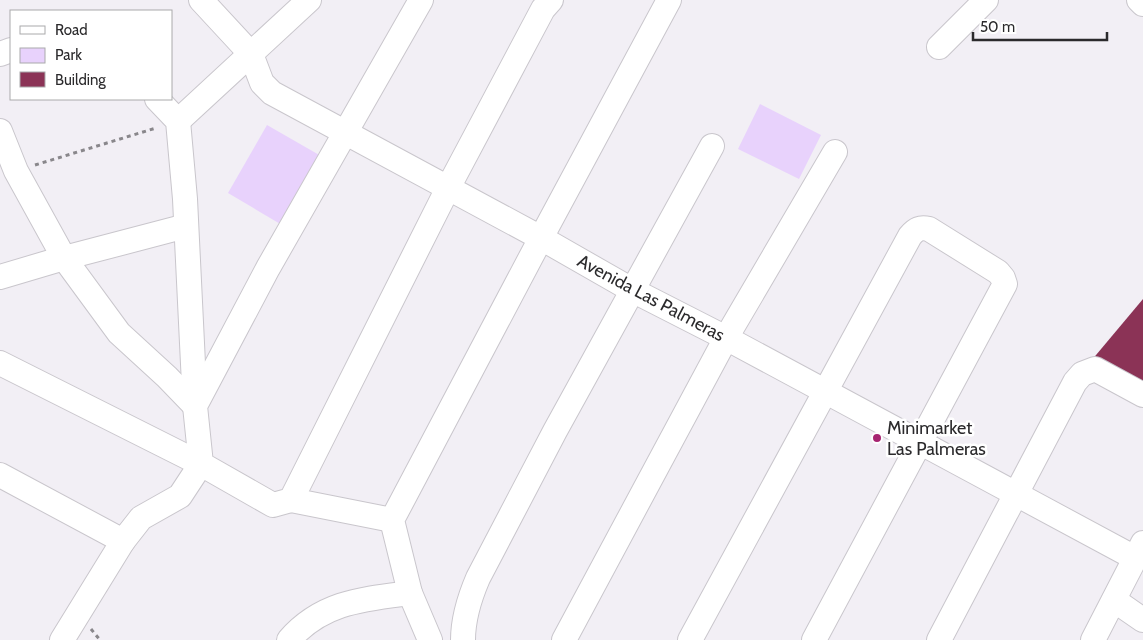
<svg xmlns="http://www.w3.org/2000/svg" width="1143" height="640" font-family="Cabin,sans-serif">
<rect width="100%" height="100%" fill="#f2eff5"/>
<g fill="#e8d2fc">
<path d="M760,104l61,31 -22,44 -61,-30z"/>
<path d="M267,125l54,31 -39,69 -54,-32z"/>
</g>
<path fill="#8b3356" d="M1143,299v90l-52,-28z"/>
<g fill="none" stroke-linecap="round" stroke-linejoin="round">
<defs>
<g id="minor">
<path d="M201,0l50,54 11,29 10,10 269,145 91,52 94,48 409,220"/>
<path d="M421,0l-153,268 -73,138 6,58 72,41 18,-5 157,-312 95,-179 8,-9"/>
<path d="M1139,0l4,4"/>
<path d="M939,47l47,-47"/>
<path d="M0,54l11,-4"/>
<path d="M157,99l21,22 7,78 10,206"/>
<path d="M178,121l131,-121"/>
<path d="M0,131l16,40 48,87 55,75 48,44 28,29"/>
<path d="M0,277l64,-19 122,-32"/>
<path d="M0,363l201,101 -21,32 -39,22 -18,23 -61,99"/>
<path d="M0,475l123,66"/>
<path d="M291,500l101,20"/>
<path d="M1114,600l29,20"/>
<path d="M289,640c33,-38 74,-41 121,-47"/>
<path d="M430,640l-20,-47 -18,-73 149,-282 128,-238"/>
<path d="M463,640c0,-22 6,-41 15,-62l77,-147 157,-285"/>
<path d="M564,640l162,-302 109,-186"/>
<path d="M690,640l220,-404c6,-7 10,-9 19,-7l69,43 5,6 2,6 -191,356"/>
<path d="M939,640l136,-258 7,-8 13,-5 48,26"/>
<path d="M1093,640l50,-97"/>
</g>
</defs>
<use href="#minor" stroke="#c9c6cc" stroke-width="26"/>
<g stroke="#89878b" stroke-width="3" stroke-dasharray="4 4" stroke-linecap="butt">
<path d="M35,165l121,-37"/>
<path d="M91,629l9,11"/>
</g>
<use href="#minor" stroke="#fff" stroke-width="24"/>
</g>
<circle fill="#a72471" stroke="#fff" stroke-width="2" cx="877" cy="438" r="5"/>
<g text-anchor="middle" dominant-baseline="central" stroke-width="5" stroke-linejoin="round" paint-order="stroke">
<g font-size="18" fill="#2b2a2c" stroke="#fff">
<text transform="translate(651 298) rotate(28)">Avenida Las Palmeras</text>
</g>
<g font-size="18" fill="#2b2a2c" stroke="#fff" text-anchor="start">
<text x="887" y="428">Minimarket<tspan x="887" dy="21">Las Palmeras</tspan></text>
</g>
</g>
<rect x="10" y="10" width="162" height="90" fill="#ffffff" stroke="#aaaaab"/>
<rect x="20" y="26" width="25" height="8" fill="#ffffff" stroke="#aaaaab"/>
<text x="55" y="35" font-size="15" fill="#2b2a2c">Road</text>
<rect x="20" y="48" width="25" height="15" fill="#e8d2fc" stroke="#aaaaab"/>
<text x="55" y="60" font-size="15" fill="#2b2a2c">Park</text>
<rect x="20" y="72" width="25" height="15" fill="#8b3356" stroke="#aaaaab"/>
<text x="55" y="85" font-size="15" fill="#2b2a2c">Building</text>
<path d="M973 32v8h134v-8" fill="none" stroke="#2b2a2c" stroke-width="2.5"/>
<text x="980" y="32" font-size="15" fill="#2b2a2c" stroke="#ffffff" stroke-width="4" paint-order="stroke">50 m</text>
</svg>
